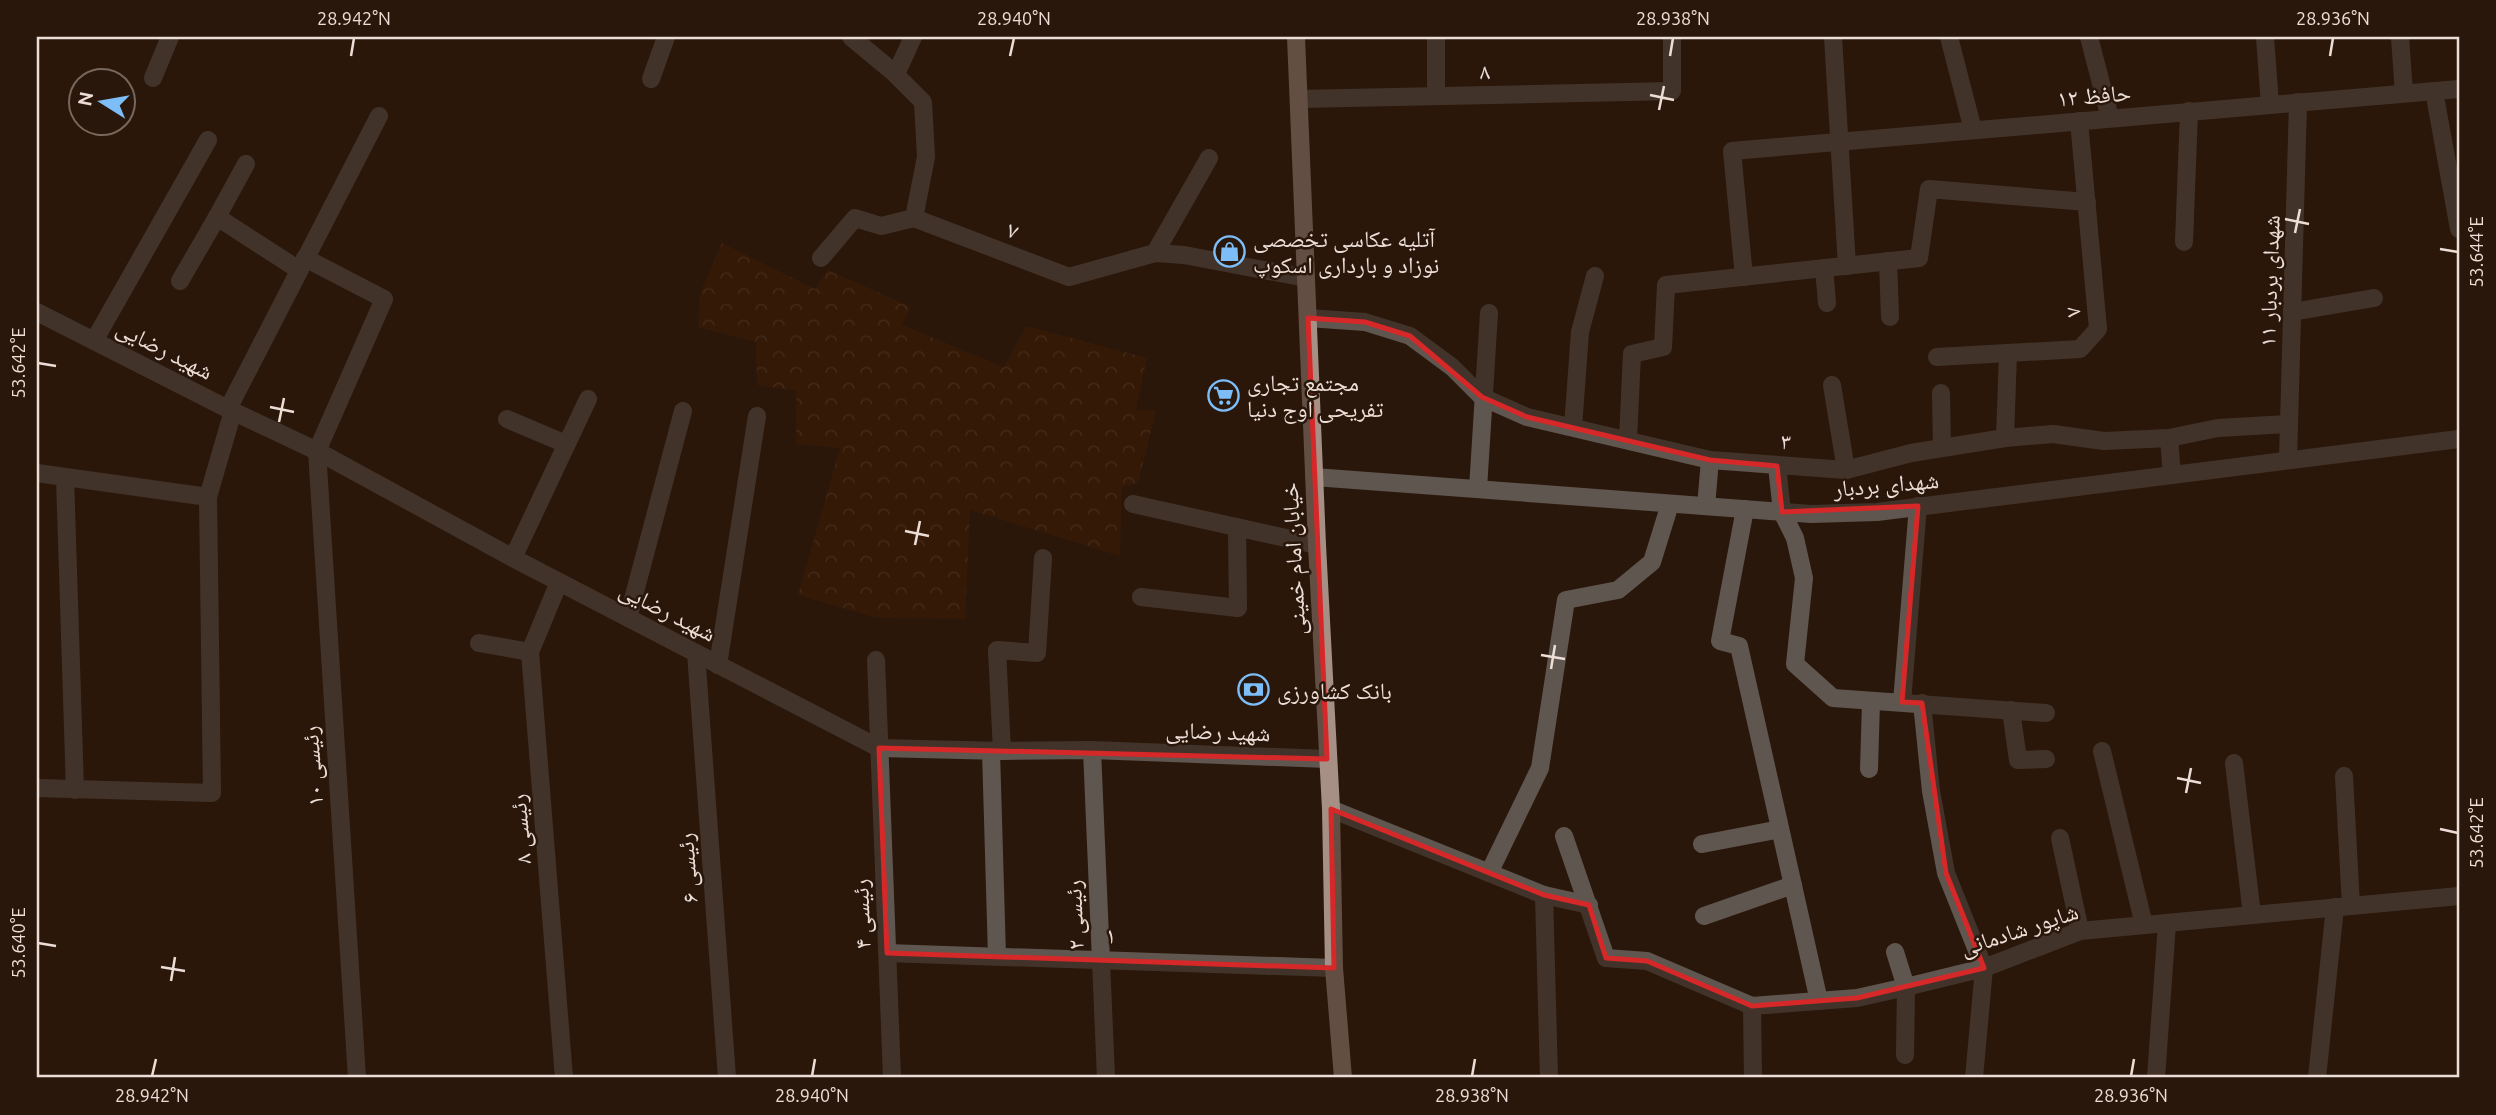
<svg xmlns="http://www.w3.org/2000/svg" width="2496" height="1115" font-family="Ubuntu,'Noto Naskh Arabic',sans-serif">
<defs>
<pattern id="forest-crowns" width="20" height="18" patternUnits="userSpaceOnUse" patternTransform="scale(1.75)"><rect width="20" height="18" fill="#411b02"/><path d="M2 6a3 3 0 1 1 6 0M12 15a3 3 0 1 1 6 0" fill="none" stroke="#5d3c26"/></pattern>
</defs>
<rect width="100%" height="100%" fill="#2a170b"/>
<path fill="url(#forest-crowns)" d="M722,243l93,46 13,-19 83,37 -9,18 102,42 22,-41 121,32 -11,52 20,1 -18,72 -16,4 -2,69 -150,-46 -5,109 -88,-1 -79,-23 42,-147 -44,-4v-53l-39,-6 -1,-43 -58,-15 2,-34z"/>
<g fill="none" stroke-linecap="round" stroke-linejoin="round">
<g stroke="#605650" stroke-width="18">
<path d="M851,37l41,34 31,31 3,55 -12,61 155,59 86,-24 29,2 122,23"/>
<path d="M1436,37v59"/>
<path d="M1833,37l14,229"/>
<path d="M1949,37l24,93"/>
<path d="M2089,37l21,81"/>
<path d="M2265,37l5,68"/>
<path d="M2400,37l4,56"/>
<path d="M896,74l17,-37"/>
<path d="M153,78l17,-41"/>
<path d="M651,79l15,-42"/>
<path d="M2434,91l25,138"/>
<path d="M1299,99l373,-8v-54"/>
<path d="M217,217l29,-53"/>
<path d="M2184,242l5,-131"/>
<path d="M1155,253l54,-95"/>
<path d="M305,258l79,41 -67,152 40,627"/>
<path d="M821,258l34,-40 26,8 33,-8"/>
<path d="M1888,261l2,56"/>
<path d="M1824,268l3,35"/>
<path d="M1744,277l-12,-126 727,-62"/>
<path d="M180,281l37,-64 82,53"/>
<path d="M37,312l191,97 89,42 196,107 366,190 123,3 90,-1 235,9"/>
<path d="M2292,312l82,-14"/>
<path d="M1308,318l57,4 45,14 42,31 30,30 45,20 183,43 136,10 65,-17 94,-15 48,-4 51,7 65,-3 49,-10 71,-4"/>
<path d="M94,341l114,-201"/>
<path d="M1937,357l143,-8 18,-20 -19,-208"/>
<path d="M1832,385l14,85"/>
<path d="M1941,393l1,55"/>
<path d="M228,409l151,-293"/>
<path d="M507,419l59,25"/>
<path d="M1573,427l7,-95 15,-56"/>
<path d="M2005,438l3,-85"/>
<path d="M2169,438l3,37"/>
<path d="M1628,439l4,-85 31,-7 3,-62 253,-27 10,-69 158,13"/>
<path d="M2288,460l10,-358"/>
<path d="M1777,466l5,46 13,26 9,40 -9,86 38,34 213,15"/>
<path d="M37,473l171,24"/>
<path d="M65,477l10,313"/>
<path d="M1314,477l497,37 66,-2 582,-73"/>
<path d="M1478,489l11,-176"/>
<path d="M1133,504l184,41"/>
<path d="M1706,506l4,-46"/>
<path d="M1745,509l-25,132 19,5 80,355"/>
<path d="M513,558l75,-159"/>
<path d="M559,582l-29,70 34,426"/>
<path d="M1141,597l97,11 -1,-81"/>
<path d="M628,618l55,-207"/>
<path d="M479,643l51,9"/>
<path d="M696,653l31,425"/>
<path d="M876,660l16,418"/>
<path d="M718,665l39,-249"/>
<path d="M1902,702l16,-196"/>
<path d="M1922,703l9,88 15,82 38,95 -10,110"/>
<path d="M2011,710l7,50 28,-1"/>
<path d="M1092,750l14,328"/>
<path d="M991,751l6,205"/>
<path d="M1002,751l-5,-101 40,3 6,-95"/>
<path d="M2102,751l42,174"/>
<path d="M2234,763l18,152"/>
<path d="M1869,769l2,-67"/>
<path d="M2344,776l7,130"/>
<path d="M37,788l175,5 -4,-296 25,-86"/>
<path d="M1331,809l213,86 45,10"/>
<path d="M1564,836l42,122 41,3 105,45 105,-8 49,-11 78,-19 96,-37 379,-35"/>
<path d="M2060,838l20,93"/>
<path d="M1702,844l78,-15"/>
<path d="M1489,873l51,-105 26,-168 52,-10 34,-28 18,-58"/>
<path d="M1544,895l5,183"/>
<path d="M1704,916l89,-31"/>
<path d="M1895,952l11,35 -1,68"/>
<path d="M887,953l447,15"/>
<path d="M1752,1006l1,72"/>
<path d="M2156,1078l11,-155"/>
<path d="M2317,1078l18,-171"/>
</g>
<path stroke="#a69085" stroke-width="18" d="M1296,37l21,508 14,264 3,159 9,110"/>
</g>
<path d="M0 0H2496V1115H0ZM1308,318l57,4 45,14 72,61 45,20 183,43 67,6 5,46 136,-6 -16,196 20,1 24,170 38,95 -127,30 -105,8 -105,-45 -41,-3 -17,-53 -45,-10 -213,-86 3,159 -447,-15 -8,-205 448,11z" fill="#2a170b" fill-opacity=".55" fill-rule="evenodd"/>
<path fill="none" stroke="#d62828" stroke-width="5" stroke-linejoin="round" d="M1308,318l57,4 45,14 72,61 45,20 183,43 67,6 5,46 136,-6 -16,196 20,1 24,170 38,95 -127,30 -105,8 -105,-45 -41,-3 -17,-53 -45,-10 -213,-86 3,159 -447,-15 -8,-205 448,11z"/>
<path fill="none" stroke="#ecded7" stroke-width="2.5" d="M351,56l3,-18M1010,56l4,-18M1670,56l3,-18M2330,56l3,-18M1650,95l24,5M1659,110l5,-24M2285,219l24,5M2295,233l5,-24M2440,249l18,3M38,363l18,3M270,407l24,5M279,422l5,-24M905,531l24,5M915,545l5,-24M1541,655l24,4M1551,669l4,-24M2177,778l24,5M2186,793l5,-25M2440,829l18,4M38,943l18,3M161,967l24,4M171,981l4,-24M152,1076l4,-17M812,1076l3,-17M1472,1076l3,-17M2131,1076l3,-17"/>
<defs>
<symbol id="shop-ring" viewBox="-11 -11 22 22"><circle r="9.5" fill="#2a170b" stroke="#7dbef9" stroke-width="1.5"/><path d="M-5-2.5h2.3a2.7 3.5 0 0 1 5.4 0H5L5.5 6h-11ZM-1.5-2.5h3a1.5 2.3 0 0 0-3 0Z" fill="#7dbef9"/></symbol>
<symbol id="supermarket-ring" viewBox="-11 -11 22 22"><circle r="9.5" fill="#2a170b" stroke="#7dbef9" stroke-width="1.5"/><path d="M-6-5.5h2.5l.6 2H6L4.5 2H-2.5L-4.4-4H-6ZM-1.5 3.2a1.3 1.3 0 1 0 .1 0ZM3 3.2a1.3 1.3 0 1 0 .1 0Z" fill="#7dbef9"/></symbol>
<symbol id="bank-ring" viewBox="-11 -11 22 22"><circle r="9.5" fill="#2a170b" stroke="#7dbef9" stroke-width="1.5"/><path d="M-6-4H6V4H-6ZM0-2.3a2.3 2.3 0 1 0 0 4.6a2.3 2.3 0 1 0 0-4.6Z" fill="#7dbef9"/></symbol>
</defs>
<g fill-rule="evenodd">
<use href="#shop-ring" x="1212" y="234" width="35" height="35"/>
<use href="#supermarket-ring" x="1206" y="378" width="35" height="35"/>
<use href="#bank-ring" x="1236" y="672" width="35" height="35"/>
</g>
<g text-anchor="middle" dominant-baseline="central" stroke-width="5" stroke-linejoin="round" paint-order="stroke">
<g font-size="23" fill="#ecded7" stroke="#2a170b">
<text transform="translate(1485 71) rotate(-1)">۸</text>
<text transform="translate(2094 95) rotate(-5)">حافظ ۱۲</text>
<text transform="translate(1013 230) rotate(21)">۷</text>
<text transform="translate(2269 281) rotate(-88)">شهدای بردبار ۱۱</text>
<text transform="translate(2072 312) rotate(-95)">۷</text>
<text transform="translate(165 349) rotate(27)">شهید رضایی</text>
<text transform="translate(1786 441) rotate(4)">۳</text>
<text transform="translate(1886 484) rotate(-5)">شهدای بردبار</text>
<text transform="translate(1293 559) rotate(-93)">خیابان امام خمینی</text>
<text transform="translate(668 611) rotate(27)">شهید رضایی</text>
<text transform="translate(1218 731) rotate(2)">شهید رضایی</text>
<text transform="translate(312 766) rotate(-94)">رئیسی ۱۰</text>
<text transform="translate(520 829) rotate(-95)">رئیسی ۸</text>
<text transform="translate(687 868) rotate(-94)">رئیسی ۶</text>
<text transform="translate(861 914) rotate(-92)">رئیسی ۴</text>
<text transform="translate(1074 915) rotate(-92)">رئیسی ۲</text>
<text transform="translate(2019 929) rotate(-18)">شاپور شادمانی</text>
<text transform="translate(1111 935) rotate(2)">۱</text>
</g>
<g font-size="23" fill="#ecded7" stroke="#2a170b" text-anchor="start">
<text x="1253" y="238">آتلیه عکاسی تخصصی<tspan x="1253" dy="26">نوزاد و بارداری اسکوپ</tspan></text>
<text x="1247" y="382">مجتمع تجاری<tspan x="1247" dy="26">تفریحی اوج دنیا</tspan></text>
<text x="1277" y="690">بانک کشاورزی</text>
</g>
</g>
<rect width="2496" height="1115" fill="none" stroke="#2a170b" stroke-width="77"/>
<g transform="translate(102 102) rotate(281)"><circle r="33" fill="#2a170b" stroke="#78675d" stroke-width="2"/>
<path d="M0-5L12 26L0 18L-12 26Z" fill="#7dbef9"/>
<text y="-10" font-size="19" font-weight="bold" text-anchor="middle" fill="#ecded7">N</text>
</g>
<rect x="38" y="38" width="2420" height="1038" fill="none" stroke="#ecded7" stroke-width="2.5"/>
<g font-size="18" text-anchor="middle" fill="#ecded7">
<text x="354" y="25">28.942°N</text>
<text x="1014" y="25">28.940°N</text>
<text x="1673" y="25">28.938°N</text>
<text x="2333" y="25">28.936°N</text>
<text transform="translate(2477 252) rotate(-90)" y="6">53.644°E</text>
<text transform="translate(19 363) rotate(-90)" y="6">53.642°E</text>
<text transform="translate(2477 833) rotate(-90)" y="6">53.642°E</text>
<text transform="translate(19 943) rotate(-90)" y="6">53.640°E</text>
<text x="152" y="1102">28.942°N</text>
<text x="812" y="1102">28.940°N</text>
<text x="1472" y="1102">28.938°N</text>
<text x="2131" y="1102">28.936°N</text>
</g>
</svg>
